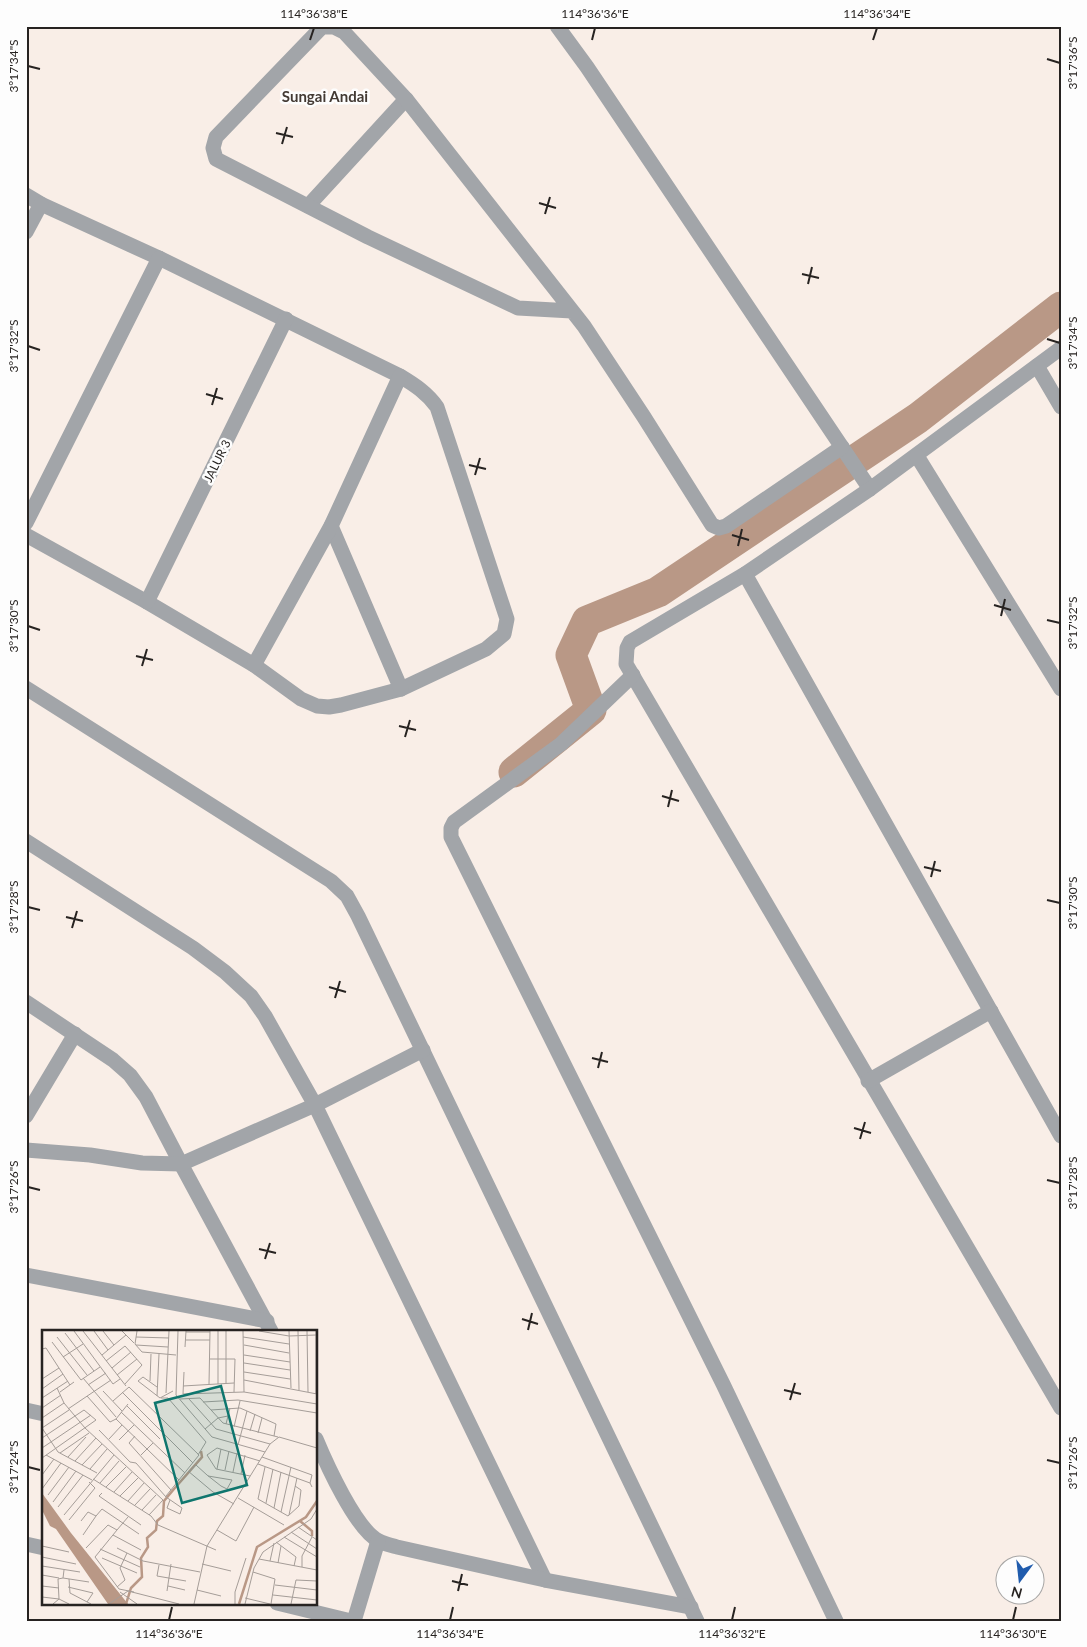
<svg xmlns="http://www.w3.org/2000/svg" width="1087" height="1647" font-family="Lato,sans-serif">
<rect width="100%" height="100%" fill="#f9eee7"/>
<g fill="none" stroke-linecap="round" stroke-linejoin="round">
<path stroke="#b99886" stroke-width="31" d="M514,772l77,-62 -20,-55 16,-34 71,-29 260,-174 143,-111"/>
<g stroke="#a2a5a9" stroke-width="15">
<path d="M557,26l30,41 283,422"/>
<path d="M26,195l15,9 118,54 241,118c15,9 27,17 37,31l70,212 -3,15 -18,15 -85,40 -60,16 -12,2 -12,-1 -16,-7 -47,-34 -107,-63 -121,-67"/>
<path d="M308,206l98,-107"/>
<path d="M26,232l15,-28"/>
<path d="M572,311l-54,-3 -150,-71 -152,-78 -3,-11 3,-11 106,-110h12l10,5 62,67 178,227 60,91 68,108 7,3 7,-2 116,-79"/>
<path d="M1061,348l-191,141 -125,85 -115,68 -3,6 -1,16 435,744"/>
<path d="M1037,366l24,41"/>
<path d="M917,456l144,233"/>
<path d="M26,523l133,-265"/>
<path d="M331,526l70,163"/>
<path d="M745,574l316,562"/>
<path d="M147,602l139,-283"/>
<path d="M254,665l77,-139 69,-150"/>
<path d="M633,675l-72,69 -107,78 -3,6v9l272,547 113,237"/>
<path d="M26,688l305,193 16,15 11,20 339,705"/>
<path d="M26,841l167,107 32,24 26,24 14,20 50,89 230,475"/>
<path d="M26,1002l87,58 17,15 16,22 35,67 90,167"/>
<path d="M868,1081l123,-70"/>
<path d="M26,1116l49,-82"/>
<path d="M26,1150l64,5 52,8 39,1 134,-59 108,-55"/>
<path d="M26,1275l241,46"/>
<path d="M26,1410l18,4"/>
<path d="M316,1439c10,24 40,91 63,102 5,3 12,4 18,6l148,33 146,27"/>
<path d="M26,1544l18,4"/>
<path d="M277,1603l74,18"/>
<path d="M354,1621l24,-80"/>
</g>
</g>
<path fill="none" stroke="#272321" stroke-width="2" d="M310,40l4,-12M592,40l3,-12M873,40l4,-12M1047,59l13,4M28,66l12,3M276,133l17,4M282,144l5,-17M539,203l17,5M545,214l5,-17M802,274l17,4M808,284l4,-17M1047,339l13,4M28,346l12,4M206,394l17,5M212,405l5,-17M469,465l17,4M475,475l5,-17M732,535l17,5M738,546l4,-17M994,605l17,5M1001,616l4,-17M1047,620l13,3M28,626l12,4M136,656l17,4M142,666l5,-17M399,726l17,4M405,737l5,-17M662,796l17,5M668,807l4,-17M924,867l17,4M931,877l4,-16M1047,900l13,3M28,907l12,3M66,917l17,4M72,928l5,-17M329,987l17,5M335,998l5,-17M592,1058l16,4M598,1068l4,-16M854,1128l17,5M860,1139l5,-17M1047,1180l13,3M28,1187l12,3M259,1249l17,4M265,1259l5,-16M522,1319l16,5M528,1330l4,-17M784,1390l17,4M790,1400l5,-17M1047,1460l13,3M28,1467l12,3M452,1581l16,4M458,1591l4,-17M169,1620l3,-13M450,1620l3,-13M732,1620l3,-13M1013,1620l3,-13"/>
<g text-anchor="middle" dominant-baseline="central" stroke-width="5" stroke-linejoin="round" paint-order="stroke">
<g font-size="12" fill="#272321" stroke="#fdfdfd">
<text transform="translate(217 461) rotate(-64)">JALUR 3</text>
</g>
<g font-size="15" font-weight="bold" fill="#433a34" stroke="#fdfdfd">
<text x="325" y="96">Sungai Andai</text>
</g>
</g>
<g transform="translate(42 1330)">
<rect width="275" height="275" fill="#f9eee7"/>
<path d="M0,163l29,40 57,71h-20l-52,-75 -6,-3 -8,-16z" fill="#b99886"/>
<path fill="none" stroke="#b99886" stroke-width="2.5" d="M132,159l28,-32 -1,-6M258,191l12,10v5M84,274l5,-16 11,-11 -1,-19 7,-11 -1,-9 9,-8 1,-9 6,-5 1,-15 10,-12M197,274l18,-57 49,-30 11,-16"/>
<path fill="none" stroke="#a59d98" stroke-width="1" d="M32,1l39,53 7,-5M41,1l43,55M52,1l14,19M61,1l11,14M80,1l12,12M95,1l-2,13 7,8 34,3M136,1l-2,64 36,42 53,15M201,1l1,61M217,1l30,5 27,-1M247,1l2,57M256,1l1,59M265,1l1,61M274,1v63M144,2h24M23,3l29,38M15,7l30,38M94,7l33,1M201,7l46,7M144,10h24M10,12l29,38 19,-13M94,15l32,2M202,15l45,8M143,17l1,-16M0,19l4,-1 24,37M60,25l24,-20M202,25l46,7M21,27l20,-13M168,29h25l-1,33M64,31l19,-15 17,19 -17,19M202,33l46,7M70,38l19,-16M142,42l-1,22 61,-2 73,12M202,42l46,7M75,45l20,-16M41,48l33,39M0,49l17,-11M202,50l73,14M108,51l1,-27M167,54l1,-53M176,54v-53M184,54v-53M46,55l18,-12M141,56l51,-3M115,57l-14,-10 -5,4 22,17 13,-7M15,58l7,15 21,25 78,72 -14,15M0,59l21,-15M61,61l19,20M18,62l14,-10M80,62l71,71M124,63l3,-62M45,66l23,26 6,-3M115,66l2,-42M0,68l26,-17M119,68h7l38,44 -8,13M138,69l20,-1 23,25 55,14M147,69l27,30 54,15M71,71l16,-14 70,68 -33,41M161,72l35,-2 79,13M86,74l-12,15 63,61M85,76l33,33M0,78l19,-13M26,79l43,-29M27,80l-27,18 16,24 39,21M169,80l29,-2 7,3 29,13 -2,12M79,82l64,61M0,88l22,-15M184,94l4,-16M192,97l6,-26M163,99l13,-11 10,-2M57,100l31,32 6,1 30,34 16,11 -2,6 -13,-6 3,-8M208,101l5,-17M216,103l4,-15M93,106l-6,7 42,47M0,108l42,-28 12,10 -54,38M67,109l13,-14M77,110l15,-15M196,115l9,-34M0,118l49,-33M18,123l29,-20M4,125l46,25M99,125l12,-12M26,127l18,-20M220,127l50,18 -2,8M33,131l21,-23M216,134l52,19 2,4M40,135l20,-21M223,137l-7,32 30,17 11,-10 2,-16 -6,-4M48,139l17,-20M175,139l4,-20M183,140l4,-19M146,141l25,21 21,12M147,142l7,-7 11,10 14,11 6,3 5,-9 -24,-4M191,142l4,-19M199,144l4,-19M0,145l12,-16M208,146l-34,-7 -9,-14 10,-7 43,13M51,149l58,37 7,9 58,25M58,153l19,-22M64,157l20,-20M0,159l19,-26M72,162l18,-20M60,163l-3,3 42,29M6,165l21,-28M78,166l18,-18M196,168l46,27M86,171l16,-18M11,172l23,-31M224,173l7,-34M93,175l15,-16M16,177l25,-32M232,178l7,-36M100,180l14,-15M239,182l10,-45M22,185l50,-60M247,185l8,-37M27,190l26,-32 -6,-6M39,191l7,-9 8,4 6,-7 37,25M256,197l19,13M75,200l-22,27 24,32 15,3M175,200l19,11 18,-34M249,202l26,17M41,205l13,-19M71,205l28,15M242,207l33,20M234,212l20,15 -2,9M0,216l27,6M44,218l22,-23 9,5 11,-13M75,218l26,13 57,11M58,219l40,18M0,227l34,7M60,228l35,15M217,229l58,11M228,231l4,-18M236,233l3,-17M160,234l29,7M117,235l-2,11 29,5M0,236l38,6M260,237v-11l10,-19M211,242l22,7 -4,25M0,245l17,3M21,248l26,4M27,249l1,14 21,11M233,255l42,5M0,256l17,2M126,256l17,4M26,257l25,6 -6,9M75,257l8,-7 -5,-12 7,-15M155,260l24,6M125,261l4,-27M78,262l17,12M231,265l44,5M0,267l17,2 10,5M203,268l25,6M11,274l6,-5 -1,-20 5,-1 1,-8M67,274l19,-13 51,13M152,274l13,-58 63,-102 9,-7 38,11M193,274v-12l11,-34M203,274l9,-36 9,-16 48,-33 6,-10M249,274l5,-24 21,1"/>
<path fill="#0f766e" fill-opacity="0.15" stroke="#0f766e" stroke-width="2.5" d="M179,56l26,99 -65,18 -27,-100z"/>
<rect width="275" height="275" fill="none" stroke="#272321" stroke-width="2.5"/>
</g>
<rect width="1087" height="1647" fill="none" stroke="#fdfdfd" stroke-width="55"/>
<g transform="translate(1020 1580) rotate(195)"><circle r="24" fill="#fdfdfd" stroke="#a7a6a5"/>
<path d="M0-4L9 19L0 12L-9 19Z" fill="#205cad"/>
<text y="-8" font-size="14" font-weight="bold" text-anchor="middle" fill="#272321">N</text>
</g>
<rect x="28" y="28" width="1032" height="1592" fill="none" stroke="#272321" stroke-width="2"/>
<g font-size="12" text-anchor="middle" fill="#272321">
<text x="314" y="18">114°36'38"E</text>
<text x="595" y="18">114°36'36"E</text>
<text x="877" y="18">114°36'34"E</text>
<text transform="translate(1073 63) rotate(-90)" y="4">3°17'36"S</text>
<text transform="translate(14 66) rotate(-90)" y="4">3°17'34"S</text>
<text transform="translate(1073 343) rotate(-90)" y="4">3°17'34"S</text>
<text transform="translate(14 346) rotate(-90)" y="4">3°17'32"S</text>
<text transform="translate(1073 623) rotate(-90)" y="4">3°17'32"S</text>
<text transform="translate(14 626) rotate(-90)" y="4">3°17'30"S</text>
<text transform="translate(1073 903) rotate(-90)" y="4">3°17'30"S</text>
<text transform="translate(14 907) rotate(-90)" y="4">3°17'28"S</text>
<text transform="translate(1073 1183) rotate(-90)" y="4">3°17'28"S</text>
<text transform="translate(14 1187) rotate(-90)" y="4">3°17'26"S</text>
<text transform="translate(1073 1463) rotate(-90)" y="4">3°17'26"S</text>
<text transform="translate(14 1467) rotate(-90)" y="4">3°17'24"S</text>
<text x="169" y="1638">114°36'36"E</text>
<text x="450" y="1638">114°36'34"E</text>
<text x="732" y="1638">114°36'32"E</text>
<text x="1013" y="1638">114°36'30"E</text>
</g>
</svg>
